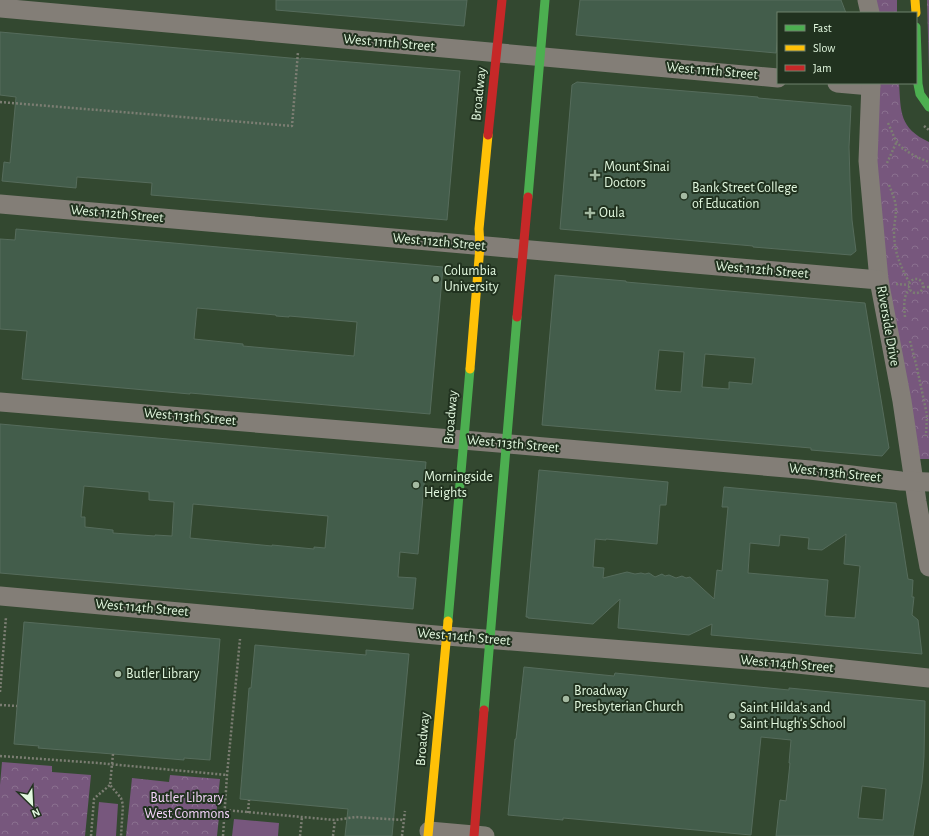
<svg xmlns="http://www.w3.org/2000/svg" width="929" height="836" font-family="'Alegreya Sans',sans-serif">
<defs>
<pattern id="park-crowns" width="20" height="18" patternUnits="userSpaceOnUse"><rect width="20" height="18" fill="#77577d"/><path d="M2 6a3 3 0 1 1 6 0M12 15a3 3 0 1 1 6 0" fill="none" stroke="#8a708f"/></pattern>
</defs>
<rect width="100%" height="100%" fill="#334830"/>
<g fill="#77577d">
<path d="M99,802l19,2 -2,32h-20z"/>
<path d="M234,819l45,4 -1,13h-46z"/>
</g>
<g fill="url(#park-crowns)">
<path d="M874,0h23v13h-20z"/>
<path d="M927,0h2v77v-6z"/>
<path d="M878,83h21c2,29 0,45 30,59v317h-12l-41,-247z"/>
<path d="M2,762l50,4v6l39,3 -6,61h-85v-51z"/>
<path d="M170,775l50,4 -4,37 3,1 -2,19h-91l6,-58 37,4z"/>
</g>
<g fill="#435d4b" stroke="#566c5c" fill-rule="evenodd">
<path d="M276,0h191l-3,26 -188,-16z"/>
<path d="M580,0h261l5,13h-68v23l-2,17 -200,-18z"/>
<path d="M0,32l301,27v-1l159,13 -13,149 -296,-25 1,-12 -75,-6 -1,11 -74,-7 2,-19 6,1 6,-66 -16,-2z"/>
<path d="M577,82l181,15v1l93,8 -2,41 1,33 2,40 4,31 -5,4 -98,-8v-1l-193,-17 12,-144z"/>
<path d="M16,229l427,38 -13,147 -240,-21v1l-168,-15 5,-48 -27,-2v-90l15,1zM197,308l79,7v1l13,1v-1l68,6 -3,34 -111,-10v-2l-49,-5z"/>
<path d="M555,275l71,6v1l239,21 24,145 -7,8 -71,-6v-2l-269,-23zM659,350l25,2 -3,40 -26,-2zM705,354l50,4 -3,26 -23,-2v7l-27,-2z"/>
<path d="M0,424l426,38 -8,92 -18,-2 -2,25 18,1 -3,31 -413,-36zM84,486l65,6v8l25,2 -2,34 -17,-1v1l-42,-3v-3l-28,-3v-10h-4zM193,504l135,12 -3,32 -11,-1v2l-42,-4v1l-82,-8z"/>
<path d="M539,470l129,12 -2,23h-6l-3,39 -51,-5v1l-11,-1 -2,28 11,1 -1,10 24,-6 8,2 6,-1 4,1 4,-1 6,4 7,-3 3,2 4,-1 7,3 6,-2 4,2 4,-1 24,22 3,-29 5,1 6,-64h-6l2,-20 172,16 12,76 5,1 -1,17h2l-2,18 6,5 4,34 -211,-19 1,-11 -23,11 -71,-7 2,-29 -27,25 -65,-6v-1h-2zM846,534l-2,30 16,2 -5,52 -30,-2 3,-36 -80,-7 2,-30 29,3 1,-11 29,3 -1,11 14,1z"/>
<path d="M24,622l196,17 -10,121 -26,-2v2l-71,-6 -75,-6 1,-2 -25,-2z"/>
<path d="M255,645l111,10v-5l43,4 -17,182h-47l3,-27 -108,-10 9,-111h2z"/>
<path d="M524,667l90,9 1,-3 174,17v-2l136,13 -1,56 -2,26 -9,53h-137l4,-36 6,1 4,-38h-1l2,-23 -30,-3 -10,98 -188,-17v2l-55,-5 7,-76h1zM862,786l24,3 -3,31 -25,-2z"/>
</g>
<g fill="none" stroke-linecap="round" stroke-linejoin="round">
<g stroke="#7c7e73" stroke-width="2.5" stroke-dasharray="2 2" stroke-linecap="butt">
<path d="M0,102l292,24 6,-74"/>
<path d="M888,123c3,6 5,12 8,18 7,10 22,17 33,21"/>
<path d="M924,126l5,4"/>
<path d="M887,163l10,-22"/>
<path d="M889,185c3,8 7,16 7,24 0,8 -2,15 -2,22 0,21 6,34 15,51"/>
<circle cx="916" cy="286" r="7"/>
<path d="M896,284l13,1"/>
<path d="M923,287h6"/>
<path d="M905,317c-1,-10 -2,-20 4,-28"/>
<path d="M910,341l7,27 10,47 -1,21"/>
<path d="M0,692l6,-75"/>
<path d="M0,705l17,1"/>
<path d="M113,754l-3,31 11,13 2,7 -2,31"/>
<path d="M0,756l98,7 129,12"/>
<path d="M225,810l110,10 21,-3 48,3"/>
<path d="M248,813l1,-13"/>
<path d="M91,836l3,-37 3,-3 13,-11"/>
<path d="M223,836l4,-61 13,-136"/>
<path d="M300,836l2,-19"/>
<path d="M333,836l2,-16"/>
<path d="M402,836l3,-25"/>
</g>
<g stroke="#837e77" stroke-width="19">
<path d="M867,0l3,13"/>
<path d="M0,8l778,70"/>
<path d="M837,83l34,3"/>
<path d="M871,83l-3,78 11,119 23,121 15,101 12,65"/>
<path d="M0,204l879,76"/>
<path d="M0,402l463,38 347,30 91,11 28,1"/>
<path d="M0,596l447,40 341,27 141,15"/>
<path d="M429,831l56,5"/>
</g>
<g stroke="#4caf50" stroke-width="9">
<path d="M916,27l2,57 2,10 9,13"/>
<path d="M528,197l17,-197"/>
<path d="M448,621l22,-252"/>
<path d="M484,710l33,-393"/>
</g>
<g stroke="#ffc107" stroke-width="9">
<path d="M915,0l1,13"/>
<path d="M470,369l10,-123 -1,-17 9,-94"/>
<path d="M428,836l20,-215"/>
</g>
<g stroke="#c62828" stroke-width="9">
<path d="M488,135l14,-135"/>
<path d="M517,317l11,-120"/>
<path d="M474,836l10,-126"/>
</g>
</g>
<g fill="#a5baa2" stroke="#21321f" stroke-width="1.5">
<path d="M593 169h4v4h4v4h-4v4h-4v-4h-4v-4h4z"/>
<circle cx="684" cy="196" r="4"/>
<path d="M588 207h4v4h4v4h-4v4h-4v-4h-4v-4h4z"/>
<circle cx="436" cy="279" r="4"/>
<circle cx="416" cy="485" r="4"/>
<circle cx="118" cy="674" r="4"/>
<circle cx="566" cy="699" r="4"/>
<circle cx="732" cy="716" r="4"/>
</g>
<g text-anchor="middle" dominant-baseline="central" stroke-width="4" stroke-linejoin="round" paint-order="stroke">
<g font-size="14" fill="#e2f8df" stroke="#21321f">
<text transform="translate(389 43) rotate(5)">West 111th Street</text>
<text transform="translate(712 71) rotate(5)">West 111th Street</text>
<text transform="translate(479 94) rotate(-84)">Broadway</text>
<text transform="translate(117 214) rotate(5)">West 112th Street</text>
<text transform="translate(439 242) rotate(5)">West 112th Street</text>
<text transform="translate(762 270) rotate(5)">West 112th Street</text>
<text transform="translate(888 326) rotate(80)">Riverside Drive</text>
<text transform="translate(190 417) rotate(5)">West 113th Street</text>
<text transform="translate(451 417) rotate(-85)">Broadway</text>
<text transform="translate(513 444) rotate(5)">West 113th Street</text>
<text transform="translate(835 473) rotate(6)">West 113th Street</text>
<text transform="translate(142 608) rotate(5)">West 114th Street</text>
<text transform="translate(464 637) rotate(5)">West 114th Street</text>
<text transform="translate(787 664) rotate(5)">West 114th Street</text>
<text transform="translate(423 739) rotate(-85)">Broadway</text>
</g>
<g font-size="14" fill="#e2f8df" stroke="#21321f" text-anchor="start">
<text x="604" y="167">Mount Sinai<tspan x="604" dy="16">Doctors</tspan></text>
<text x="692" y="188">Bank Street College<tspan x="692" dy="16">of Education</tspan></text>
<text x="599" y="213">Oula</text>
<text x="444" y="271">Columbia<tspan x="444" dy="16">University</tspan></text>
<text x="424" y="477">Morningside<tspan x="424" dy="16">Heights</tspan></text>
<text x="126" y="674">Butler Library</text>
<text x="574" y="691">Broadway<tspan x="574" dy="16">Presbyterian Church</tspan></text>
<text x="740" y="708">Saint Hilda's and<tspan x="740" dy="16">Saint Hugh's School</tspan></text>
</g>
<g font-size="14" fill="#f6d5fc" stroke="#21321f">
<text x="187" y="798">Butler Library<tspan x="187" dy="16">West Commons</tspan></text>
</g>
</g>
<rect x="777" y="12" width="140" height="72" fill="#21321f" stroke="#6e816c"/>
<rect x="785" y="25" width="20" height="6" fill="#4caf50" stroke="#6e816c"/>
<text x="813" y="32" font-size="12" fill="#e2f8df">Fast</text>
<rect x="785" y="45" width="20" height="6" fill="#ffc107" stroke="#6e816c"/>
<text x="813" y="52" font-size="12" fill="#e2f8df">Slow</text>
<rect x="785" y="65" width="20" height="6" fill="#c62828" stroke="#6e816c"/>
<text x="813" y="72" font-size="12" fill="#e2f8df">Jam</text>
<g transform="translate(32 804) rotate(156)" stroke="#21321f" stroke-width="3" paint-order="stroke">
<path d="M0-3L7 15L0 10L-7 15Z" fill="#e2f8df"/>
<text y="-6" font-size="11" font-weight="bold" text-anchor="middle" fill="#e2f8df">N</text>
</g>
</svg>
